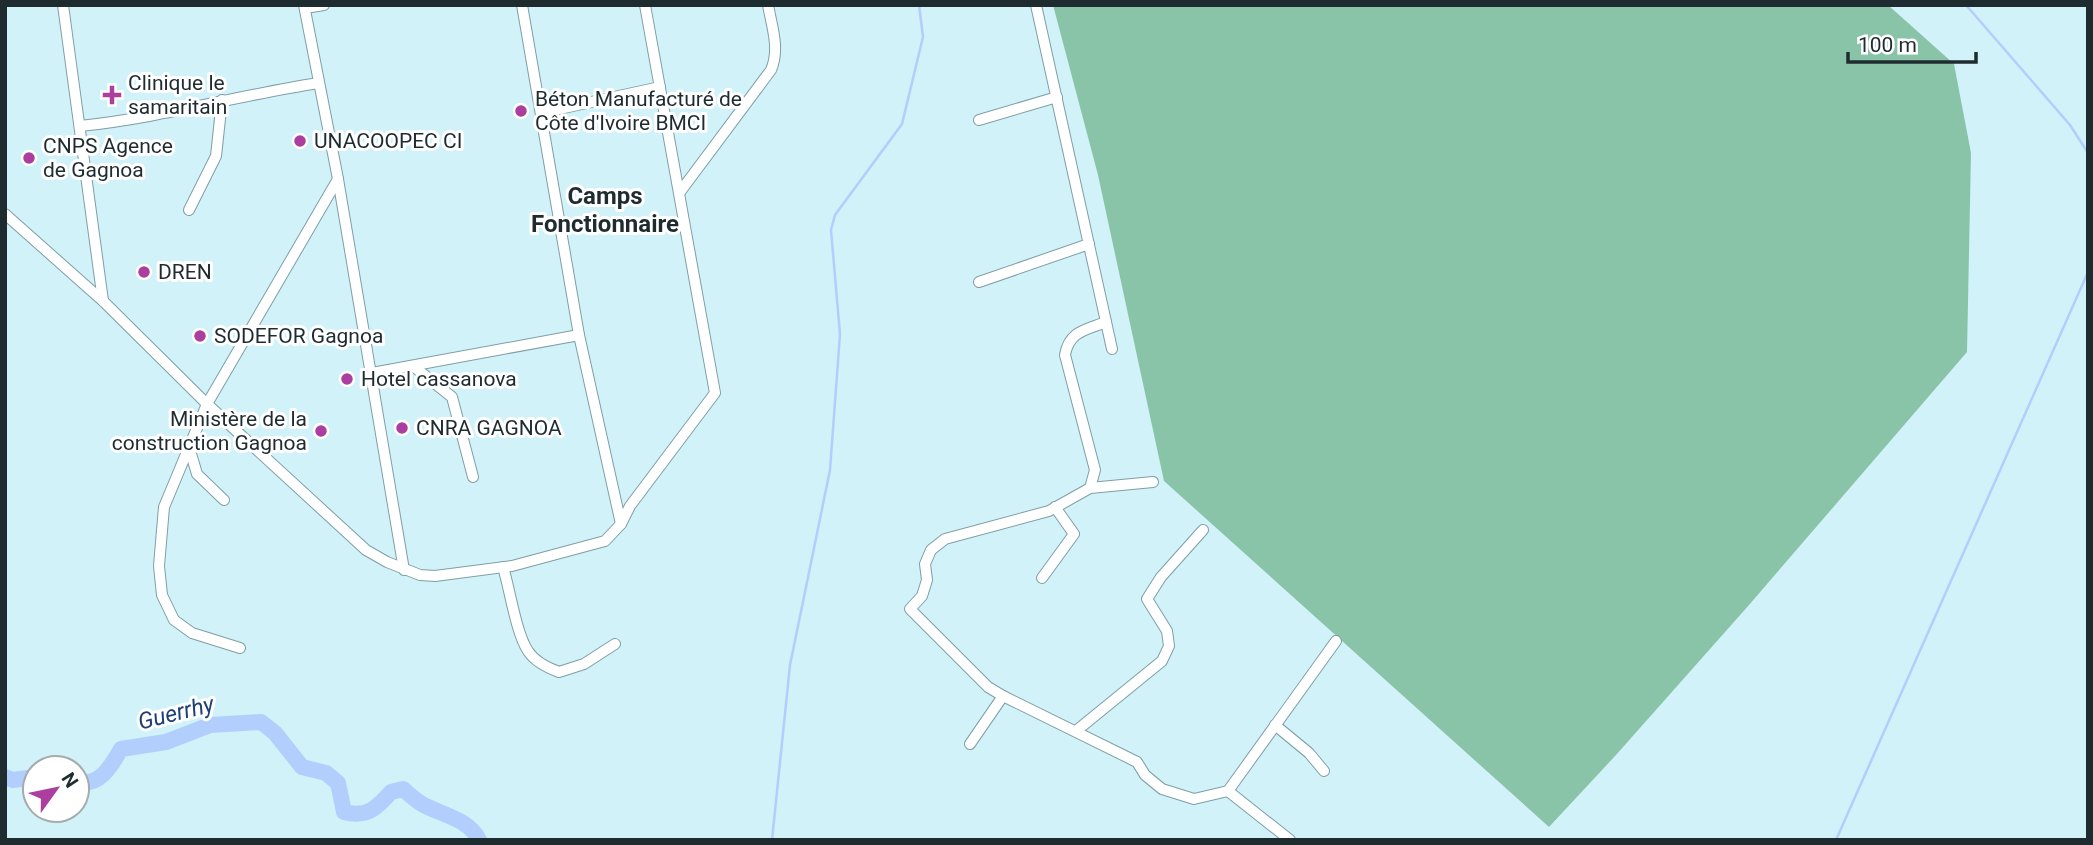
<svg xmlns="http://www.w3.org/2000/svg" width="2093" height="845" font-family="Roboto,sans-serif">
<rect width="100%" height="100%" fill="#d1f2f9"/>
<path fill="#89c4a9" d="M1053,5h835l66,59 17,89 -4,199 -218,253 -133,150 -67,72 -385,-346 -66,-306z"/>
<g fill="none" stroke-linecap="round" stroke-linejoin="round">
<g stroke="#b1cefd" stroke-width="2.5">
<path d="M1966,5l104,120 18,28"/>
<path d="M772,840l18,-175 40,-195 10,-136 -9,-104 4,-15 67,-91 21,-87 -4,-32"/>
<path d="M1836,840l252,-568"/>
</g>
<g stroke="#b1cefd" stroke-width="16">
<path d="M5,777l8,3 22,-3"/>
<path d="M77,782c23,5 34,-16 44,-33l45,-7 44,-17 51,-3 14,11 27,34 24,6 12,10 6,29c23,6 33,-4 47,-20l12,-3c6,5 12,11 19,15 19,11 46,14 57,36"/>
</g>
<defs>
<g id="minor">
<path d="M63,5l40,296"/>
<path d="M304,5l34,174 66,391"/>
<path d="M522,5l57,330 42,189"/>
<path d="M1036,5l76,344"/>
<path d="M305,8l19,-3"/>
<path d="M541,113l119,-26"/>
<path d="M979,120l78,-23"/>
<path d="M80,126c80,-8 159,-31 239,-43"/>
<path d="M680,192l91,-122c9,-21 1,-43 -3,-65"/>
<path d="M189,210l27,-54 6,-56"/>
<path d="M5,214l98,87 104,103 159,146 21,12 33,13 15,1 77,-10 93,-25 16,-17 9,-18 85,-113 -70,-388"/>
<path d="M979,282l110,-38"/>
<path d="M413,366l39,31 21,80"/>
<path d="M372,373l207,-38"/>
<path d="M189,447l8,27 27,26"/>
<path d="M1090,488l5,-18 -30,-115c4,-24 21,-25 41,-33"/>
<path d="M503,567c7,23 13,66 25,84 7,11 20,17 31,21l25,-8 31,-20"/>
<path d="M1042,578l32,-44 -19,-27"/>
<path d="M240,648l-48,-15 -18,-13 -12,-25 -3,-29 5,-59 43,-103 131,-225"/>
<path d="M1003,696l-15,-9 -78,-78 12,-13 5,-16 -2,-16 6,-14 14,-11 104,-28 41,-23 63,-6"/>
<path d="M1275,725l34,28 15,18"/>
<path d="M1076,731l86,-70 7,-15 -2,-15 -20,-32 14,-22 42,-47"/>
<path d="M970,744l33,-48 134,66 8,13 17,14 32,10 34,-8 108,-150"/>
<path d="M1228,791l62,49"/>
</g>
</defs>
<use href="#minor" stroke="#7f9ea5" stroke-width="12"/>
<use href="#minor" stroke="#fff" stroke-width="10"/>
</g>
<g fill="#ab3e9e" stroke="#fff" stroke-width="2.5">
<path d="M108.5 84.5h7v7h7v7h-7v7h-7v-7h-7v-7h7z"/>
<circle cx="521" cy="111" r="7"/>
<circle cx="300" cy="141" r="7"/>
<circle cx="29" cy="158" r="7"/>
<circle cx="144" cy="272" r="7"/>
<circle cx="200" cy="336" r="7"/>
<circle cx="347" cy="379" r="7"/>
<circle cx="402" cy="428" r="7"/>
<circle cx="321" cy="431" r="7"/>
</g>
<g text-anchor="middle" dominant-baseline="central" stroke-width="6" stroke-linejoin="round" paint-order="stroke">
<g font-size="21" fill="#1f2c2f" stroke="#fff" text-anchor="start">
<text x="128" y="83">Clinique le<tspan x="128" dy="24">samaritain</tspan></text>
<text x="535" y="99">Béton Manufacturé de<tspan x="535" dy="24">Côte d'Ivoire BMCI</tspan></text>
<text x="314" y="141">UNACOOPEC CI</text>
<text x="43" y="146">CNPS Agence<tspan x="43" dy="24">de Gagnoa</tspan></text>
<text x="158" y="272">DREN</text>
<text x="214" y="336">SODEFOR Gagnoa</text>
<text x="361" y="379">Hotel cassanova</text>
<text x="307" y="419" text-anchor="end">Ministère de la<tspan x="307" dy="24">construction Gagnoa</tspan></text>
<text x="416" y="428">CNRA GAGNOA</text>
</g>
<g font-size="23" font-style="italic" fill="#1d3e76" stroke="#fff">
<text transform="translate(176 713) rotate(-14)">Guerrhy</text>
</g>
<g font-size="24" font-weight="bold" fill="#1f2c2f" stroke="#fff">
<text x="605" y="196">Camps<tspan x="605" dy="28">Fonctionnaire</tspan></text>
</g>
</g>
<rect width="2093" height="845" fill="none" stroke="#1f2c2f" stroke-width="14"/>
<g transform="translate(56 789) rotate(57)"><circle r="33" fill="#ffffff" stroke="#a5abac" stroke-width="2"/>
<path d="M0-5L12 26L0 18L-12 26Z" fill="#ab3e9e"/>
<text y="-10" font-size="19" font-weight="bold" text-anchor="middle" fill="#1f2c2f">N</text>
</g>
<path d="M1848 52v10h128v-10" fill="none" stroke="#1f2c2f" stroke-width="3.5"/>
<text x="1858" y="52" font-size="21" fill="#1f2c2f" stroke="#ffffff" stroke-width="5" paint-order="stroke">100 m</text>
</svg>
